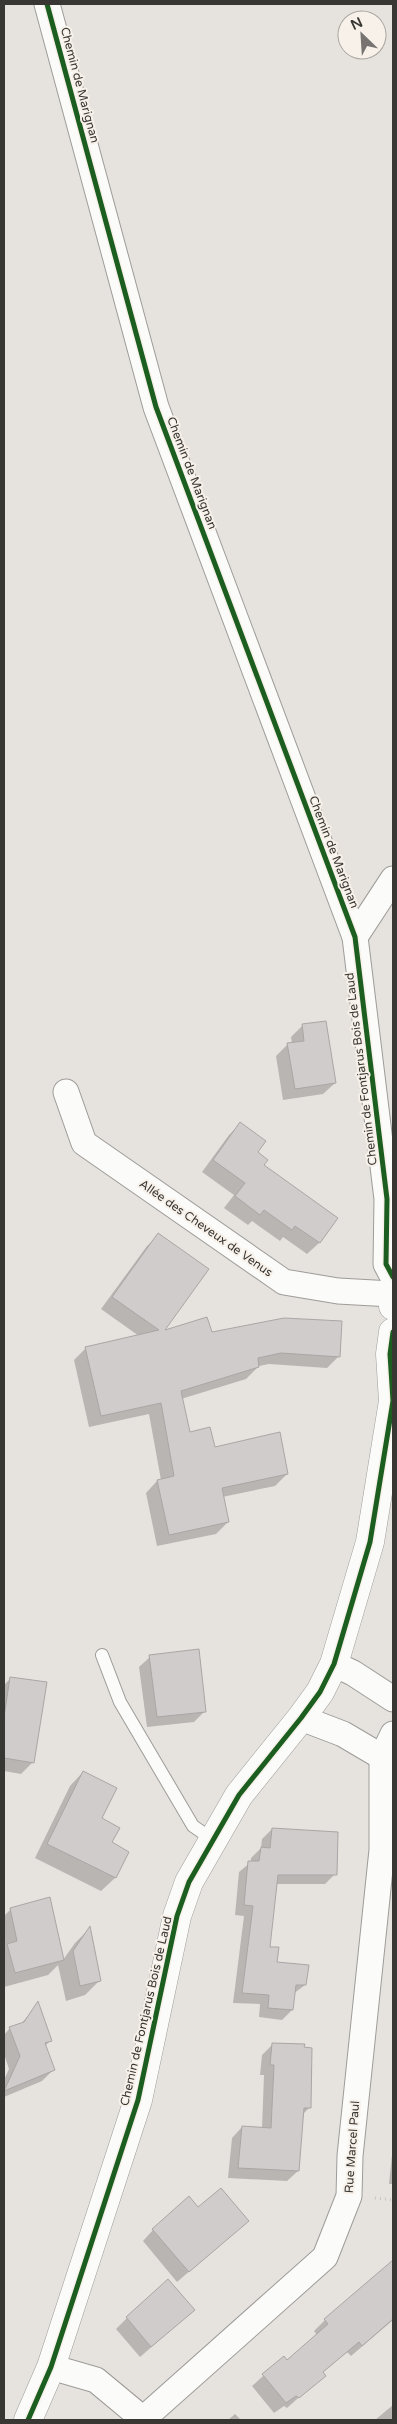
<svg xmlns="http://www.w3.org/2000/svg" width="397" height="2424" font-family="'Varela Round',sans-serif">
<rect width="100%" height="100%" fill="#e6e3df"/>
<g fill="#0003">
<path d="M302,1026l33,57 -12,11 -40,6 -7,-44 12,-12h4l-1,-7z"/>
<path d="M240,1124l22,42 74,52 -17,25 -12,11 -24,-17 -3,4 -28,-20 -4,4 -24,-17 10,-13 -32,-23 27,-37z"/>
<path d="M159,1235l2,98 51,1 127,22 -12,12 -58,-4 -10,2 -13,13 -65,20 8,34 25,15 73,26 -12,12 -53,11 6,25 -12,12 -59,12 -11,-53 11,-12 4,-1 -12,-66 -60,13 -15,-67 12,-12 53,-12 -38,-27 46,-63z"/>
<path d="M150,1657l55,54 -11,11 -47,5 -8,-60z"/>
<path d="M11,1678l22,84 -12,12 -17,-3v-86z"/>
<path d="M83,1772l28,71 17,9 -13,26 -14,13 -66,-33 35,-72z"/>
<path d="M272,1829l63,45 -10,10h-50l-6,64 6,15 30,22 -12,9 -1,16 -10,10 -23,-3 1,-13 -27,-1 11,-87 -9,-1 4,-43 12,-10v-4l10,-10 1,-9z"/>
<path d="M49,1899l14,61 12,-17 14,-14 11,51 -15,15 -19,6 -8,-36 -10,10 -44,12v-71l7,-7z"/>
<path d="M38,2004l12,37 -5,5 9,23 -12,12 -38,16v-17l5,-11 -5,-15v-19l6,-7 10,-3z"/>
<path d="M273,2044l39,24 -3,40 -7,7 -4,56 -11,10 -59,-3 4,-40 10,-11 20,1 2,-53h-4l2,-20z"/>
<path d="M393,2145v39h-4z"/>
<path d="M153,2230l83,1 -59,51 -34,-41z"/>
<path d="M387,2267l4,5 2,-2v50l-42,36 -4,-4 -25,21 2,2 -37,33 -3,-2 -10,7 -22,-27 32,-29 3,4 30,-26 -3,-4 11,-11z"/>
<path d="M194,2310l-54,47 -24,-28 11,-11z"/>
<path d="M393,2405v15h-18z"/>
<path d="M235,2414l6,6h-13z"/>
</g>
<g fill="#d0cccb" stroke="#a9a6a5">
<path d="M326,1021l10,62 -41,6 -8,-46 17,-2 -2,-17z"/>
<path d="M240,1122l26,19 -8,11 10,8 -4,5 74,53 -18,25 -25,-17 -3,4 -28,-20 -4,5 -25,-19 10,-13 -32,-23z"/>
<path d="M158,1233l51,36 -44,61 42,-13 5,15 72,-14 58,3 -2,36 -59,-4 -23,5 1,9 -78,24 9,41 20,-5 5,20 65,-15 8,42 -66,14 7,34 -60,13 -12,-55 17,-4 -13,-73 -60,13 -16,-69 74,-17 -47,-33z"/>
<path d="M199,1649l7,63 -49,5 -8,-62z"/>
<path d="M10,1677l37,5 -13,81 -30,-5v-41z"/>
<path d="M83,1771l34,17 -15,30 18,10 -8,14 17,10 -13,26 -69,-34z"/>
<path d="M272,1828l66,4 -1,43h-59l-8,72h9l-2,15 32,3 -3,20h-10l-3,25 -25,-2 1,-13 -27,-2 11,-87 -9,-1 4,-44h11l2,-14 9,1z"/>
<path d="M50,1897l14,63 -49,13 -8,-29 10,-3 -7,-33z"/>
<path d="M90,1926l11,55 -21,5 -7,-35z"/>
<path d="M38,2001l14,40 -7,2 10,27 -51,21 16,-35 -11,-29 15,-5z"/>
<path d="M272,2043l33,1 -1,3 8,1 -1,60h-7l-5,63 -61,-3 4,-42 29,2 3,-63h-4z"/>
<path d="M221,2188l28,33 -60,51 -37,-43 37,-33 9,11z"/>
<path d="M393,2260v59l-31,27 -3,-4 -36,30 3,4 -27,22 -3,-2 -10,7 -24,-29 22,-18 3,4 41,-36 -4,-5z"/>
<path d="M168,2279l27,31 -44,37 -25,-30z"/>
</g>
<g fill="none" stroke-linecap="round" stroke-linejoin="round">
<defs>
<path id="lane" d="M102,1655l18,47 73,124 19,13"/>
<g id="street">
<path d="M47,4l109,403 199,530 32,262 -1,65 7,13"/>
<path d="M355,937l38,-58"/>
<path d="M66,1092l18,51 200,139 54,9 54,3"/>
<path d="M334,1664l19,9 40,26"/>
<path d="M301,1718l42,16 39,23"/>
<path d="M51,2367l45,13 47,39"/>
<path d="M143,2419l182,-162 24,-61 1,-40 32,-306v-93l11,-23"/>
</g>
<g id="secondary">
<path d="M393,1288v18"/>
<path d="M28,2420l23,-53 87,-267 39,-184 12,-34 50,-87 62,-77 19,-26 14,-28 36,-122 23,-141 -3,-47 3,-22"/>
</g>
</defs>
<use href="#lane" stroke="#9e9c99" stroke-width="14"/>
<use href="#street" stroke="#9e9c99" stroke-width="27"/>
<use href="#secondary" stroke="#9e9c99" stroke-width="29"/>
<path stroke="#c5c4c2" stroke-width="3" stroke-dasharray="1 4" stroke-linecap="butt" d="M375,2198l18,2"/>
<use href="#lane" stroke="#fbfbfa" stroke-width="12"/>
<use href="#street" stroke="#fbfbfa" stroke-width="25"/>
<use href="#secondary" stroke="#fbfbfa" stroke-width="28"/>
<defs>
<g id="cycleway">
<path d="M47,4l109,403 199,530 32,262 -1,65 7,13"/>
<path d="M28,2420l23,-53 87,-267 39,-184 12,-34 50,-87 62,-77 19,-26 14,-28 36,-122 23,-141 -3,-47 3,-22"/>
</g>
</defs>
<use href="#cycleway" stroke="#f7f1e9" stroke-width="8"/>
<use href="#cycleway" stroke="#1b5e20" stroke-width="5"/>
</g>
<g text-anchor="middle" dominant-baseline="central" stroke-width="4" stroke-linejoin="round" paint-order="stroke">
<g font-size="12" fill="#393734" stroke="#f7f1e9">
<text transform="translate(80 85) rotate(75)">Chemin de Marignan</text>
<text transform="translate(192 473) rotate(69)">Chemin de Marignan</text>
<text transform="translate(334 852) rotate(69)">Chemin de Marignan</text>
<text transform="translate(361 1069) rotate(-97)">Chemin de Fontjarus Bois de Laud</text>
<text transform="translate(206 1228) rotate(35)">Allée des Cheveux de Venus</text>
<text transform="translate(146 2011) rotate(-77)">Chemin de Fontjarus Bois de Laud</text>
<text transform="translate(352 2147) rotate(-86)">Rue Marcel Paul</text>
</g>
</g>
<rect width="397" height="2424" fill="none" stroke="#393734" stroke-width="10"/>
<g transform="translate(362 35) rotate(335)"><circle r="24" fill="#f7f1e9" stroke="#aba7a1"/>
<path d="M0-4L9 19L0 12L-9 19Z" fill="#767370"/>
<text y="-8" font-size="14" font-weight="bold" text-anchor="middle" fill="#393734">N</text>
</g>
</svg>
